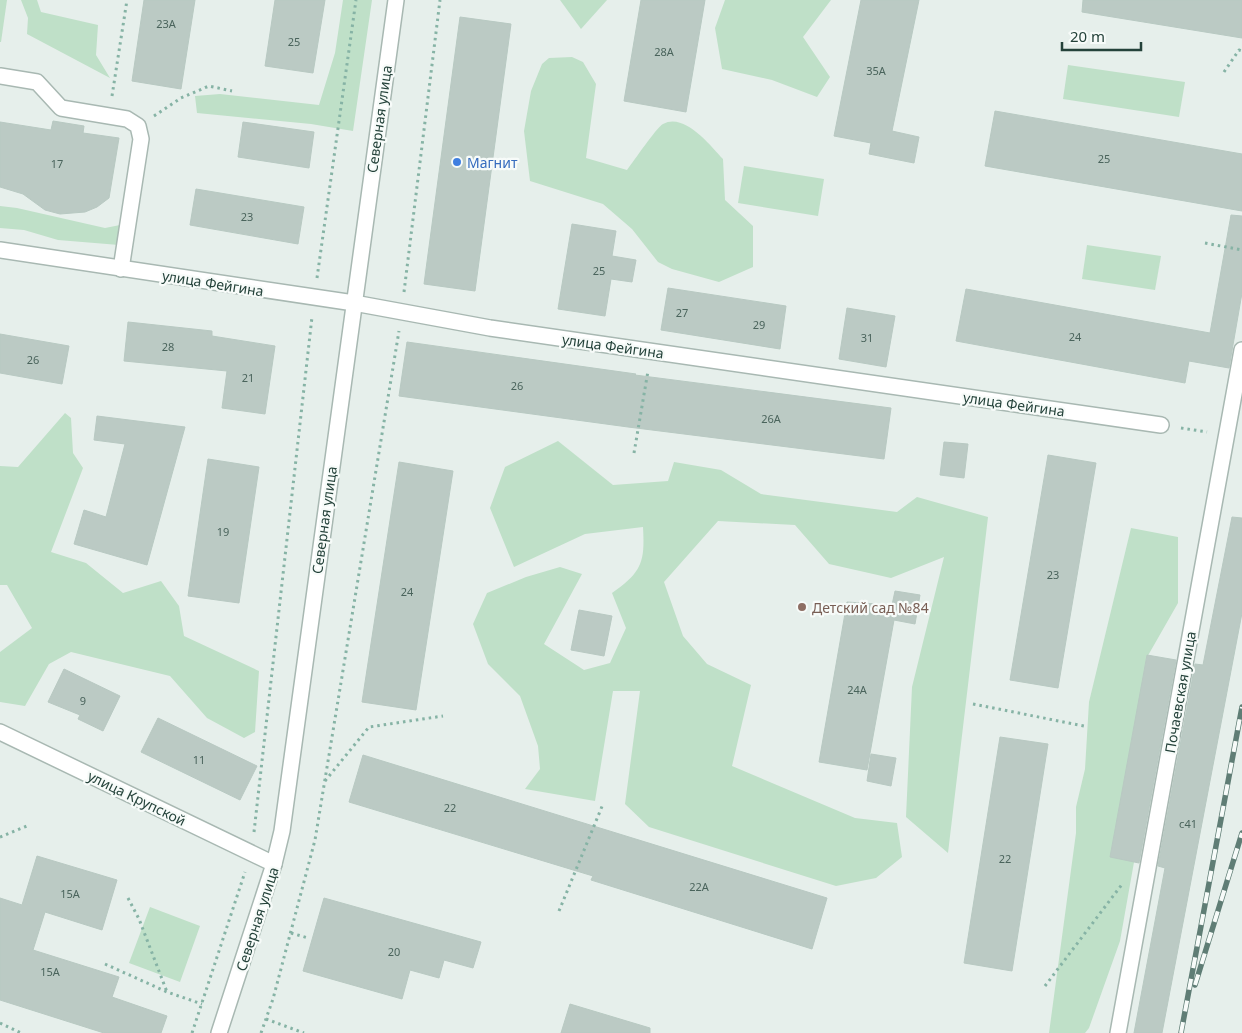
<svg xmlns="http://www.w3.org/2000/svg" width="1242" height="1033" font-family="'Noto Sans',sans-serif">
<rect width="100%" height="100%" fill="#e6efeb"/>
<g fill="#bfe0c8">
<path d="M0,0h7l-6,42h-1z"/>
<path d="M21,0h16l4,12 57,13 -2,30 14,23 -83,-44 1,-16z"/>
<path d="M343,0h29l-19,131 -42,-7 -114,-11 -2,-17 25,-2 99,11 16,-52z"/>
<path d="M560,0h47l-26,29z"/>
<path d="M725,0h106l-28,37 27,40 -13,20 -45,-17 -50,-11 -7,-41z"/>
<path d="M572,57l11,5 13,22 -10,74 41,12c7,-9 29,-42 36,-46 21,-12 47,21 60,35l2,41 28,26v41l-34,15 -47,-13 -14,-7 -26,-33 -29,-25 -73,-23 -6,-50 7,-40 11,-27 7,-6z"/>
<path d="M1068,65l117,17 -6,35 -116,-18z"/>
<path d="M744,166l80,13 -6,37 -80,-13z"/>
<path d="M0,206l17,2 88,20 15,-3 -1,20 -61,-5 -34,-10 -24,-2z"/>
<path d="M1087,245l74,11 -6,34 -73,-11z"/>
<path d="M65,413l6,5 2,35 10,15 -32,84 35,11 37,30 38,-12 18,25 5,30 75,35 -4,61 -11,6 -37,-20 -37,-42 -99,-24 -22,12 -24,42 -25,-4v-50l32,-24 -25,-43h-7v-119l18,1z"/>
<path d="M558,441l55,44 55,-4 6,-19 47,8 40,24 136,18 20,-15 71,20 -40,336 -42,-36 6,-130 32,-130 -53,21 -62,-14 -34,-39 -77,-4 -54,61 19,54 24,28 44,21 -19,81 123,52 42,5 5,34 -26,21 -40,8 -187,-59 -24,-23 15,-113h-27l-18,110 -70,-12 15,-20 -2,-23 -18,-50 -32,-32 -15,-40 14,-31 39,-16 34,-10 22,7 -38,70 40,26 26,-7 16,-35 -14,-35c30,-21 33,-31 31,-66l-58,7 -71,33 -24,-59 15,-41z"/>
<path d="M1131,528l47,9v66l-32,56 -7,175 -19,107 -31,87 -4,5h-36l27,-200v-26l9,-38 4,-67z"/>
<path d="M150,907l50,19 -20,56 -51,-19z"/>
</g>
<g fill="#bbcac4" stroke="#b8c9c2">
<path d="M144,0h51l-14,89 -49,-8z"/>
<path d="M275,0h50l-12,73 -48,-7z"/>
<path d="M641,0h64l-19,112 -62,-11z"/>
<path d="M861,0h58l-27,131 27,6 -5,26 -45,-9 2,-11 -37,-7z"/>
<path d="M1083,0h159v38l-160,-26z"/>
<path d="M460,17l51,7 -36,267 -51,-7z"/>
<path d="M995,111l247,43v57l-257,-45z"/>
<path d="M53,121l31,5 -1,7 36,5 -10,60 -12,9 -12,5 -25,2 -15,-4 -22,-16 -23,-7v-65l51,8z"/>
<path d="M243,122l71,10 -5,36 -71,-11z"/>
<path d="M196,189l108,18 -6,37 -108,-19z"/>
<path d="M1231,215l11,1v77l-13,75 -40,-7 -4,22 -229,-42 10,-52 244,44z"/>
<path d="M572,224l44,7 -4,25 24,4 -4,22 -21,-3 -6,37 -47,-7z"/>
<path d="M668,288l118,18 -6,43 -119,-19z"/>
<path d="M847,308l48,8 -9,51 -47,-8z"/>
<path d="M128,322l84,9v5l63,10 -10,68 -43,-6 5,-37 -103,-10z"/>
<path d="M0,334l69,12 -7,38 -62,-11z"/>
<path d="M407,342l229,32 -1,1 256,33 -7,51 -256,-32 -229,-31z"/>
<path d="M97,416l88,11 -38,138 -73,-21 10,-34 22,7 19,-73 -31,-4z"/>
<path d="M944,442l24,2 -4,34 -24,-3z"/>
<path d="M1048,455l48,8 -38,225 -48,-8z"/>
<path d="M208,459l51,8 -20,136 -51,-7z"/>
<path d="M399,462l54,9 -37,239 -54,-8z"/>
<path d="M1232,517l10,1v95l-80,420h-28l31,-165 -7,-2 37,-202 8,1z"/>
<path d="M895,591l25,4 -5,29 -21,-4 -27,150 -48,-8 28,-160 45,3z"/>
<path d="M579,610l33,6 -8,40 -33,-6z"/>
<path d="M1147,655l29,5 -37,203 -29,-6z"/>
<path d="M64,669l56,27 -17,35 -25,-12 2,-4 -32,-13z"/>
<path d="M158,718l99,48 -17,34 -99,-48z"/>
<path d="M1000,737l48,7 -36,227 -48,-8z"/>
<path d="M871,754l25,4 -5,28 -24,-5z"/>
<path d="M363,755l464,143 -15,51 -221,-69 2,-4 -244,-74z"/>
<path d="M37,856l80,24 -15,50 -57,-18 -12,38 86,27 -7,20 55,19 -6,17h-57l-104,-33v-102l22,7z"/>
<path d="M324,898l157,44 -8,26 -29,-8 -5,18 -29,-8 -8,29 -99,-28z"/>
<path d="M570,1004l80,24v5h-89z"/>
</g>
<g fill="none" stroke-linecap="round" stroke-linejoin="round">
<defs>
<g id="minor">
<path d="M0,76l37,6 24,26 66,11 11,7 3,13 -20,130"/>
<path d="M0,250l354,53 136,25 671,97"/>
<path d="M0,732l274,132"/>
<path d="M219,1033l55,-169 8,-33 114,-831"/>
<path d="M1118,1033l124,-683"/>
</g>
</defs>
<use href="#minor" stroke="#a8b8b2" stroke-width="18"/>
<g stroke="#86b3a5" stroke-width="3" stroke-dasharray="2.5 4" stroke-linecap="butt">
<path d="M1224,72l15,-22 3,1"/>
<path d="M112,96l15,-96"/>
<path d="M154,116l27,-18 28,-12 23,5"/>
<path d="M1205,243l37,7"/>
<path d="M317,278l39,-278"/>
<path d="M404,292l36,-292"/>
<path d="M1181,428l26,4"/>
<path d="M634,453l14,-82"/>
<path d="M973,704l111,22"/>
<path d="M325,781l44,-54 74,-11"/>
<path d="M254,832l58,-515"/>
<path d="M0,837l27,-11"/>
<path d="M128,898l11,21 28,73"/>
<path d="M559,911l44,-107"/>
<path d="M291,933l17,5"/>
<path d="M105,964l62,28 35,12"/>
<path d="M1045,986l78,-103"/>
<path d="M266,1019l38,14"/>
<path d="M0,1023l21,10"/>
<path d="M192,1033l53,-161"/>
<path d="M261,1033l12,-34 42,-159 84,-509"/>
</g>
<use href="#minor" stroke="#fff" stroke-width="15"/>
<defs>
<g id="rail">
<path d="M1195,985l47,-152"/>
<path d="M1181,1033l61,-326"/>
</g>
</defs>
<use href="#rail" stroke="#5f7d75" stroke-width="5.5"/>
<use href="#rail" stroke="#f7fbf9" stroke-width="4" stroke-dasharray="11" stroke-linecap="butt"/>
</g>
<circle fill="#3f7fe0" stroke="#f7fbf9" stroke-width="2" cx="457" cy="162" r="5"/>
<circle fill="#8d6e63" stroke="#f7fbf9" stroke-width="2" cx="802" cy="607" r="5"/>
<g text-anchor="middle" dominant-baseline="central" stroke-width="4.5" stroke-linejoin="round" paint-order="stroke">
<g font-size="11" fill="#4a645c">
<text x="166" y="23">23А</text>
<text x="294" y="41">25</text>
<text x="664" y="51">28А</text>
<text x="876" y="70">35А</text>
<text x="1104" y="158">25</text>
<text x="57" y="163">17</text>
<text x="247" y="216">23</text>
<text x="599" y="270">25</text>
<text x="682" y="312">27</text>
<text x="759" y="324">29</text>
<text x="1075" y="336">24</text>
<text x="867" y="337">31</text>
<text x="168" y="346">28</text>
<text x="33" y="359">26</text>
<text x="248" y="377">21</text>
<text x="517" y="385">26</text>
<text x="771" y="418">26А</text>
<text x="223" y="531">19</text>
<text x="1053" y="574">23</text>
<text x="407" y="591">24</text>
<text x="857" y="689">24А</text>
<text x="83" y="700">9</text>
<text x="199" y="759">11</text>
<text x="450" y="807">22</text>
<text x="1188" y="823">с41</text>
<text x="1005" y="858">22</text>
<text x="699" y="886">22А</text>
<text x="70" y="893">15А</text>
<text x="394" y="951">20</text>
<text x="50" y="971">15А</text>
</g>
<g font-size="14" fill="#24423a" stroke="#f7fbf9">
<text transform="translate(379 119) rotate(-82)">Северная улица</text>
<text transform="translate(213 283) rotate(9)">улица Фейгина</text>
<text transform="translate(613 346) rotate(8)">улица Фейгина</text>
<text transform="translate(1014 404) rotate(8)">улица Фейгина</text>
<text transform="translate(324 520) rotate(-82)">Северная улица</text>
<text transform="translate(1180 692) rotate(-80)">Почаевская улица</text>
<text transform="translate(137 798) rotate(26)">улица Крупской</text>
<text transform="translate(257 919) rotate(-72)">Северная улица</text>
</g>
<g font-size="14" fill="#366cbe" stroke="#f7fbf9" text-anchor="start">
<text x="467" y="162">Магнит</text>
</g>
<g font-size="14" fill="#785e54" stroke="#f7fbf9" text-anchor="start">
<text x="812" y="607">Детский сад №84</text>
</g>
</g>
<path d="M1062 42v8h79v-8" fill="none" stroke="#24423a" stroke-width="2.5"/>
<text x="1070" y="42" font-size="15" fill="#24423a" stroke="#f7fbf9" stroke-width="4" paint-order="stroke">20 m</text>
</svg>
